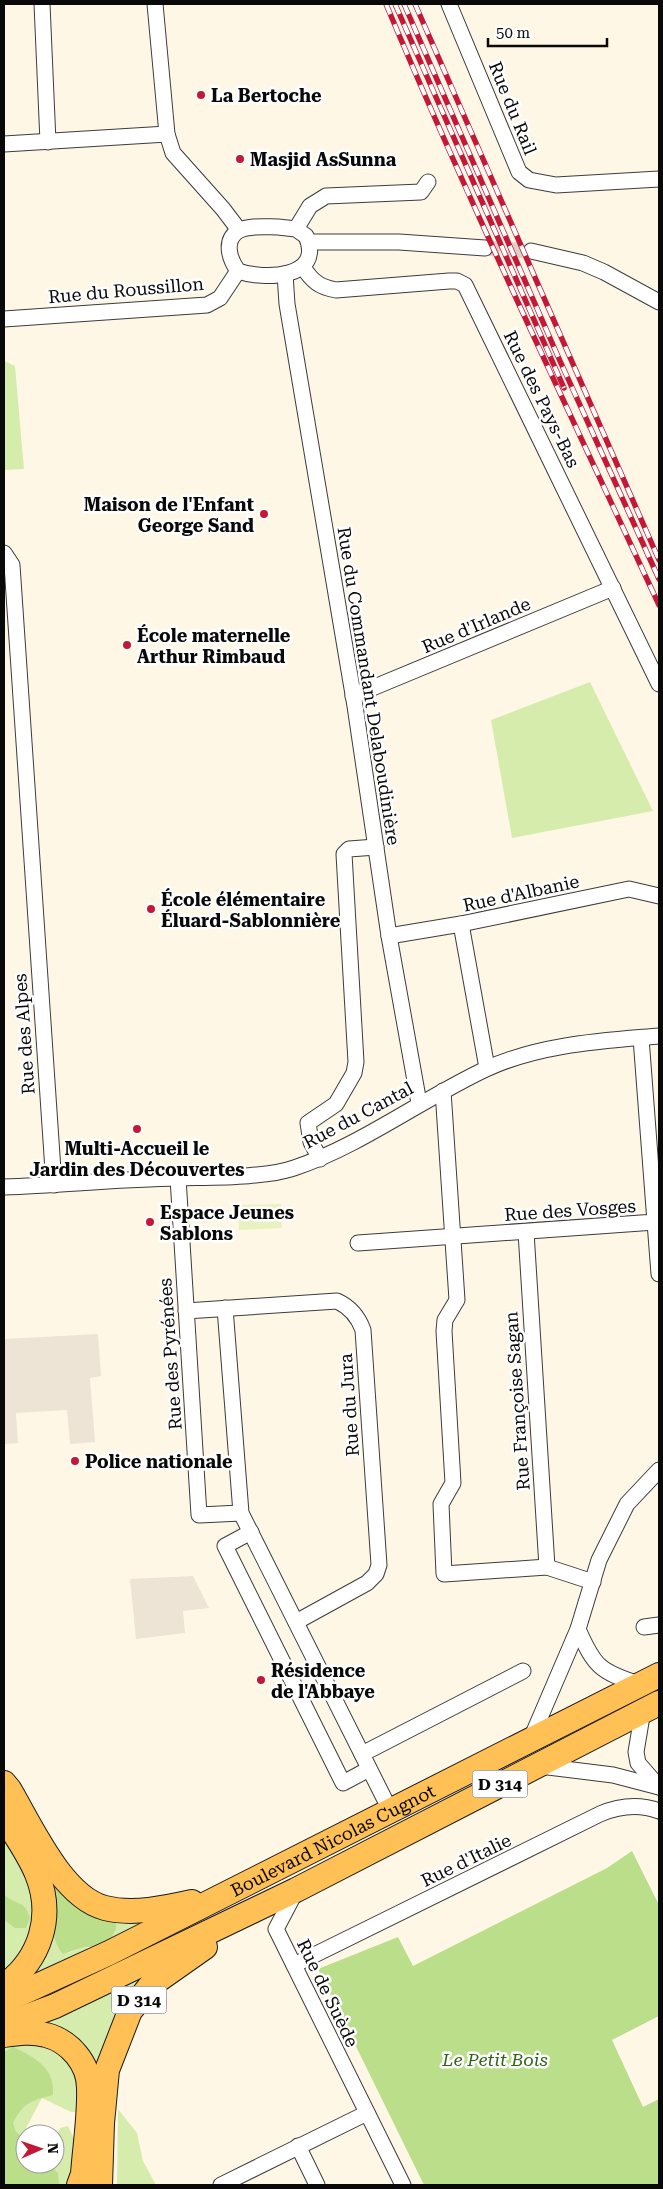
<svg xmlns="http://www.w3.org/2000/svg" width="663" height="2189" font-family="'Roboto Serif',serif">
<rect width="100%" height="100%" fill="#fff7e6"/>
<g fill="#d6ecad">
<path d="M4,361l11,5 9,103 -20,1z"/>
<path d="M590,682l63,129 -141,27 -21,-118z"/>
<path d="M5,1796l53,89 10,68 13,-5h14l21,-33 54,-3 -151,75 29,-54z"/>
<path d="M4,1827l33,62 -4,52 -29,35z"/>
<path d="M158,1967l-57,98 -12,2 -63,-39z"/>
<path d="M4,2043c28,-1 53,5 73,25l3,44h-9l-29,-14 -16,30 11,6h-12v30h30v-26l5,-10 8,-2 9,19 -3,31 -8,9h-62z"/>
<path d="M118,2109l19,24 6,28 13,24h-39z"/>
</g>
<g fill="#bbde8b">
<path d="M632,1851l27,54v111l-47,24 31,67 16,-8v86h-235l-106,-216 80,-32 15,29 194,-98z"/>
<path d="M58,1885l58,30v14l-9,16 -26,3 -18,6c-15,-17 -11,-46 -13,-67z"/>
<path d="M4,1894c11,12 21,5 26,24l-4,10h-11l-11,-8z"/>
<path d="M13,2047c23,11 42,21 40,48 -22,6 -29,7 -40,28l3,9 9,8v24h24l9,9 1,12h-55v-133z"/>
</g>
<path fill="#e7f2c0" d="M281,1204l1,24 -43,2v-25z"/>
<g fill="#eee4d6">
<path d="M98,1334l3,42 -11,2 5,64 -25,2 -3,-34 -51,3 2,30 -14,1v-105z"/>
<path d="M193,1576l16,32 -26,3 2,22 -49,6 -6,-60z"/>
</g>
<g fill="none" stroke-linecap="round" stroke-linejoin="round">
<path stroke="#dad3c5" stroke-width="15" stroke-dasharray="15 8" stroke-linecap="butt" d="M485,248l46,3"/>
<defs>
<g id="minor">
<path d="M42,4l6,138"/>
<path d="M155,4l12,130 6,19 50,56 16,21"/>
<path d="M449,4l70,168 10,8 27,5 103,-6"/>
<path d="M4,144l163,-10"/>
<path d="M278,227l18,2 10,7c19,43 -43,44 -68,35 -8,-11 -15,-30 0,-40 10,-6 29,-4 40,-4z"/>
<path d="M296,229l14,-23 16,-10 95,-4 7,-10"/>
<path d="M309,242h90l86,6"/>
<path d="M531,251l52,12 21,9 55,30"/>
<path d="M303,267c9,14 16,20 33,23l113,-9h8l8,4 194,399"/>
<path d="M285,274l2,30 68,402 34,230 30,167"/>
<path d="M4,319l203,-14 13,-7 18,-27"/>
<path d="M4,553l8,12 42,620"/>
<path d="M353,696l260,-108"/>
<path d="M461,924l26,144"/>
<path d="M389,936l72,-12 168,-35 30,7"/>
<path d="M443,1091l14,209 -12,20 -1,11 9,152 -12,21 3,70 103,-7 46,15"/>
<path d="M320,1159l-9,-17 -3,-19 28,-19 18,-31 2,-11 -12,-208 5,-5 27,-2"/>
<path d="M178,1178l21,337 42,-2"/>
<path d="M4,1187c58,-2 116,-8 174,-9 31,-1 88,0 116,-10 66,-22 128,-69 192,-99 54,-25 115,-28 173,-33"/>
<path d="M655,1222l4,52"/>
<path d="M526,1232l21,335"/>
<path d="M358,1243l297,-21 -14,-184"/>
<path d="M225,1308l16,205 150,299"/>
<path d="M186,1311l151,-10c13,6 21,15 26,29l16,235 -3,9 -9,9 -71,39"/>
<path d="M251,1532l-26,14 118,237 26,-14"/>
<path d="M644,1627l15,-2"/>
<path d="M578,1629c16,37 22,43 61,55"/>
<path d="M643,1710l-7,42 2,11 21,24"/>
<path d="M530,1741l48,-112 21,-69 28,-56 32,-34"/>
<path d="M362,1754l161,-83"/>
<path d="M540,1766l73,9 46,12"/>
<path d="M296,1891l-20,38 127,256"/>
<path d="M294,1965l306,-151c19,-8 40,-10 59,-3"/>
<path d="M298,2146l19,39"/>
<path d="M221,2185l146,-72"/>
</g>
<g id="primary">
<path d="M4,1783l5,6c22,37 53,108 96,119 28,7 60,0 87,-6"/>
<path d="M4,1817c11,18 25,37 33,57 17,42 4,85 -33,112"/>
<path id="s1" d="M4,2001l105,-48 550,-278"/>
<path d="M4,2025l51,-19 241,-116 363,-187"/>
<path d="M4,2035c14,-2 28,-4 42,0 24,6 43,29 43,53 1,28 -4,58 -6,86l-4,11"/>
<path d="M100,2185l2,-62 5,-53 23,-59 21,-26 54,-38"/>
</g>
</defs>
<use href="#minor" stroke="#3c3c3c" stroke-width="17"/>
<use href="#primary" stroke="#1a1a1a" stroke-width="26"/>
<use href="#minor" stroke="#fff" stroke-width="15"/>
<use href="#primary" stroke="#ffc056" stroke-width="24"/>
<defs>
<g id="rail">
<path d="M386,4c85,203 180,401 273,601"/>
<path d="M395,4l169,384"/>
<path d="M404,4l156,357 99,218"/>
<path d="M415,4l244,556"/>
</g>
</defs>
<use href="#rail" stroke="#c31837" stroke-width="5.5"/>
<use href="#rail" stroke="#fff" stroke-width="4" stroke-dasharray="11" stroke-linecap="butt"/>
</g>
<g fill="#c31837" stroke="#fff" stroke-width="2">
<circle cx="201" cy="95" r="5"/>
<circle cx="240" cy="159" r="5"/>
<circle cx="264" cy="514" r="5"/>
<circle cx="127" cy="645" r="5"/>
<circle cx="151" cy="909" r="5"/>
<circle cx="137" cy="1129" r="5"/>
<circle cx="150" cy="1222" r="5"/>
<circle cx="75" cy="1461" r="5"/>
<circle cx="261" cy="1680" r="5"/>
</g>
<g text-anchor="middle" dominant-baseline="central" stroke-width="5" stroke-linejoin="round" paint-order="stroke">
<g fill="#fff" stroke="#535353" stroke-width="1">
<rect x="472.5" y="1770.5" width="55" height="27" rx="4"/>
<rect x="111.5" y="1986.5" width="55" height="27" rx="4"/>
</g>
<g font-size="16" font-weight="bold" fill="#090909">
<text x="500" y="1784">D 314</text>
<text x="139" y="2000">D 314</text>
</g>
<g font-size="18" font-weight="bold" fill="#090909" stroke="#fff" text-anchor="start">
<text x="211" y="95">La Bertoche</text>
<text x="250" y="159">Masjid AsSunna</text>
<text x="254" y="504" text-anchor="end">Maison de l'Enfant<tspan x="254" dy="21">George Sand</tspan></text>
<text x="137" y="635">École maternelle<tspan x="137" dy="21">Arthur Rimbaud</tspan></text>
<text x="161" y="899">École élémentaire<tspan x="161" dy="21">Éluard-Sablonnière</tspan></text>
<text x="137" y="1148" text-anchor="middle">Multi-Accueil le<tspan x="137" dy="21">Jardin des Découvertes</tspan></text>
<text x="160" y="1212">Espace Jeunes<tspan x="160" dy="21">Sablons</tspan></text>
<text x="85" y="1461">Police nationale</text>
<text x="271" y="1670">Résidence<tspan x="271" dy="21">de l'Abbaye</tspan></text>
</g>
<g font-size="18" fill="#090909" stroke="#fff">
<text transform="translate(513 108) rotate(68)">Rue du Rail</text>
<text transform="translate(126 290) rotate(-5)">Rue du Roussillon</text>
<text transform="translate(542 399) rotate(64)">Rue des Pays-Bas</text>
<text transform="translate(476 625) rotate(-23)">Rue d'Irlande</text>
<text transform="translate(369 686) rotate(81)">Rue du Commandant Delaboudinière</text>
<text transform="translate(521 893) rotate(-12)">Rue d'Albanie</text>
<text transform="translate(24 1034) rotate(-94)">Rue des Alpes</text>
<text transform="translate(358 1115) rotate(-28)">Rue du Cantal</text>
<text transform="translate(570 1210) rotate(-4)">Rue des Vosges</text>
<text transform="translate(170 1354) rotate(-94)">Rue des Pyrénées</text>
<text transform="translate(517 1401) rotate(-94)">Rue Françoise Sagan</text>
<text transform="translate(349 1405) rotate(-94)">Rue du Jura</text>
<text stroke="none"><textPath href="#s1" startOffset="366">Boulevard Nicolas Cugnot</textPath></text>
<text transform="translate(466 1860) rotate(-26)">Rue d'Italie</text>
<text transform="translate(328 1993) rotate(64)">Rue de Suède</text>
</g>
<g font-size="18" font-style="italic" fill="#316516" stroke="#fff">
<text x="495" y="2059">Le Petit Bois</text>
</g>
</g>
<rect width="663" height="2189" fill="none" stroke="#090909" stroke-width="10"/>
<g transform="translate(40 2149) rotate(88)"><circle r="24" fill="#ffffff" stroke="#9d9d9d"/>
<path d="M0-4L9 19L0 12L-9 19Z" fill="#c31837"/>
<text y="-8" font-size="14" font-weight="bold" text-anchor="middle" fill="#090909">N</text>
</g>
<path d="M488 38v8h119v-8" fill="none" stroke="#090909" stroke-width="2.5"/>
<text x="496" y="38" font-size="15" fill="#090909" stroke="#ffffff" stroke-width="4" paint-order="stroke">50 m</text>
</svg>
